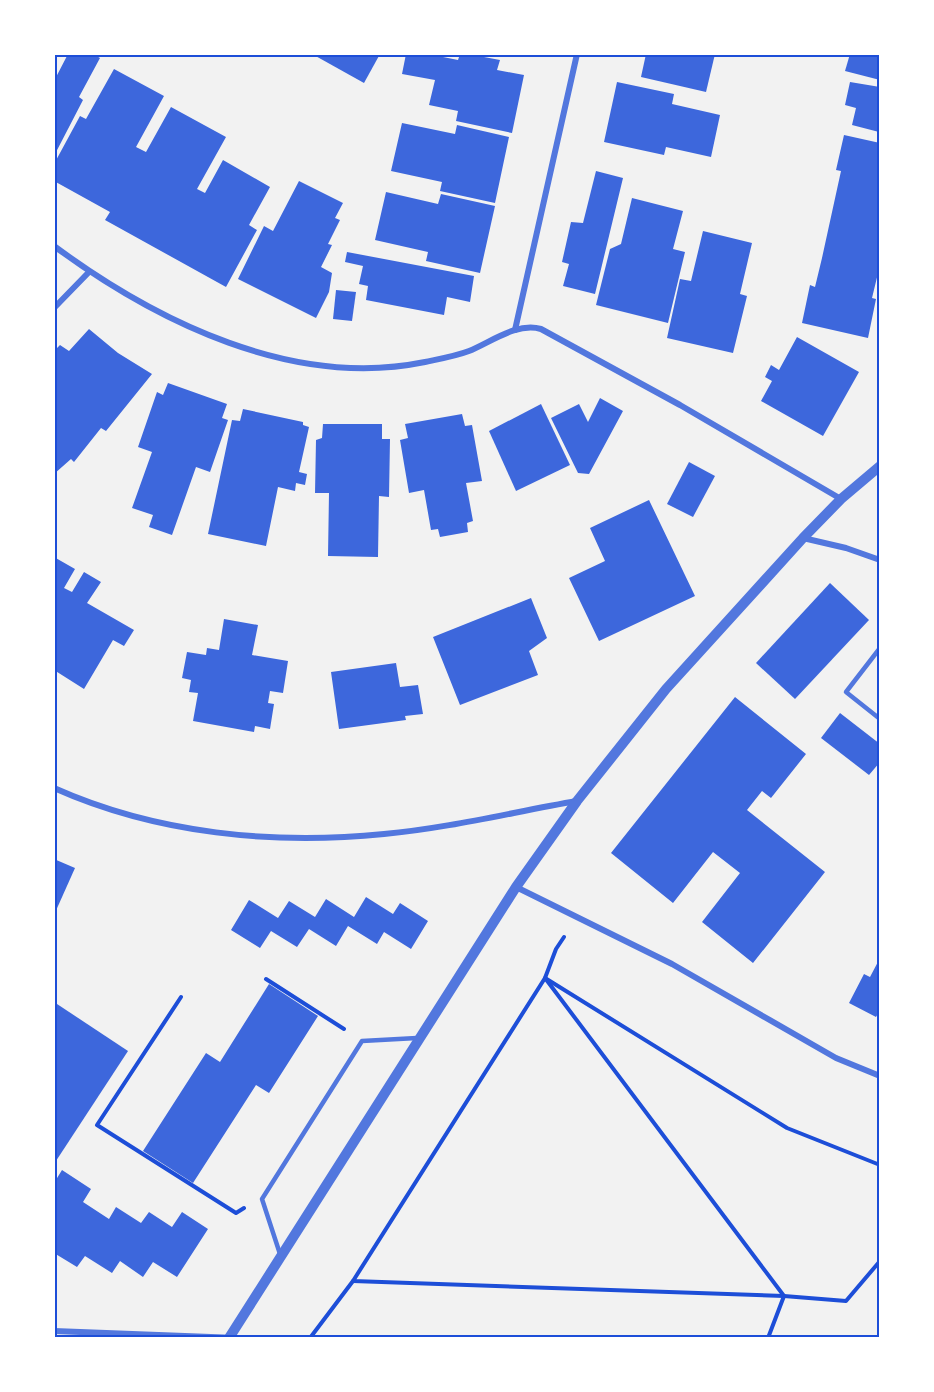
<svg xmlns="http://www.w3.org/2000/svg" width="934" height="1392" font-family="Quicksand,sans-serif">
<rect width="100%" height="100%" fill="#f2f2f2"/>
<g fill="#3d67dc">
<path d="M68,54h25l7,4 -21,39 4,3 -29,56v-75z"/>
<path d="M312,54h68l-16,29z"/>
<path d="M406,54h22l30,6 2,-6h8l32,6 -3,10 27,5 -12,58 -56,-12 2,-10 -29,-6 6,-25 -33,-6z"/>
<path d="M646,54h69l-9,38 -65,-15z"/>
<path d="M850,54h30v26l-35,-9z"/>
<path d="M114,69l50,27 -28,51 10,5 25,-45 55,30 -29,52 8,4 18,-33 47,27 -21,38 8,5 -31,57 -121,-67 5,-8 -56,-31v-17l26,-48 6,3z"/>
<path d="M617,82l57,12 -2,10 48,11 -9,42 -45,-10 -2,8 -60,-13z"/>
<path d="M850,82l30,5 -1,45 -27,-7 4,-17 -11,-3z"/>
<path d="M402,123l53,11 2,-9 52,12 -14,66 -55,-12 2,-9 -51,-11z"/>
<path d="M844,135l36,8v122l-8,33 4,1 -8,39 -66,-15 8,-38 5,2 7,-29 19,-87 -5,-1z"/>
<path d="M596,171l27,7 -28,116 -32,-8 6,-22 -7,-2 9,-40 12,1z"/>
<path d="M299,181l44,22 -8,15 5,2 -12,24 4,1 -11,22 11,6 -3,19 -13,26 -78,-39 26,-53 9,5z"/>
<path d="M386,192l52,12 3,-10 54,12 -15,67 -54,-12 2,-9 -53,-12z"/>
<path d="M632,198l51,13 -10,38 12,3 -17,71 -72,-18 14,-56 11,-5z"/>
<path d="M703,231l49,12 -12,51 7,2 -14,57 -66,-15 13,-59 11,2z"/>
<path d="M347,252l127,24 -4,26 -23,-5 -3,18 -78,-15 2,-14 -9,-2 4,-18 -18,-4z"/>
<path d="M336,290l20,2 -4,29 -19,-2z"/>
<path d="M89,329l29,24 34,21 -46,57 -5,-3 -27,34 -3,-3 -17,15v-123l6,-6 9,6z"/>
<path d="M797,337l62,35 -36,64 -62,-35 11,-20 -7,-4 6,-12 8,5z"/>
<path d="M168,383l59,21 -5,14 6,2 -18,52 -14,-5 -24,68 -23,-8 4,-12 -21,-7 20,-56 -14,-5 19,-55 6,3z"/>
<path d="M600,398l23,13 -34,63 -11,-1 -27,-55 28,-14 9,18z"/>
<path d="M541,404l29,61 -54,26 -27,-60z"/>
<path d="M243,409l60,13v3l6,2 -10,45 8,2 -2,11 -9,-2 -1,8 -17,-4 -12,59 -58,-12 24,-114 8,1z"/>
<path d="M462,414l3,12 7,-1 10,56 -16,2 7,38 -6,2 1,9 -28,5 -2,-8 -7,1 -7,-40 -15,3 -9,-53 8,-2 -3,-14z"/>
<path d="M323,424h59v15h8l-1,58 -10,-1 -1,61 -50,-1 1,-63h-14l1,-53 6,-2z"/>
<path d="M689,462l26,14 -22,41 -26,-13z"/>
<path d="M649,500l46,96 -96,45 -30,-63 36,-17 -15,-33z"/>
<path d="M54,557l21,12 -11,19 8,4 12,-20 17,10 -14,21 47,27 -10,16 -11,-6 -29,49 -30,-19z"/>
<path d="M830,583l39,37 -74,79 -39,-36z"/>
<path d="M531,598l16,40 -18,13 9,24 -78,30 -27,-68z"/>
<path d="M224,619l34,6 -6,30 36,6 -5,32 -13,-2 -2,12 6,1 -4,25 -15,-3 -1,6 -61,-11 5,-28 -9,-1 2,-12 -9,-2 5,-26 19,3 1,-7 12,2z"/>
<path d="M396,663l4,24 18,-2 5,29 -18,2 1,4 -67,9 -8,-57z"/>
<path d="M735,697l71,57 -35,44 -9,-7 -15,19 78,62 -72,91 -51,-41 38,-49 -27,-21 -40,51 -62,-50z"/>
<path d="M840,713l40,31v18l-11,13 -48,-37z"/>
<path d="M54,859l21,9 -21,47z"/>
<path d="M366,897l27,17 7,-11 28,18 -17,28 -27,-17 -7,12 -29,-18 -12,20 -27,-17 -12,18 -26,-16 -11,17 -29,-18 18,-30 29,18 11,-17 26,16 11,-18 28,18z"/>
<path d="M880,958v55l-1,-1 -3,5 -27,-14 15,-29 6,3z"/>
<path d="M269,984l49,32 -49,77 -13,-8 -63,98 -50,-32 63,-98 14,9z"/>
<path d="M54,1002l74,49 -74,113z"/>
<path d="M62,1170l29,19 -8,13 26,17 7,-12 25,16 8,-11 23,15 10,-15 26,17 -31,48 -24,-15 -10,15 -23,-16 -8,12 -27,-17 -8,11 -23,-14 2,-16 -2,-1v-53z"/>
</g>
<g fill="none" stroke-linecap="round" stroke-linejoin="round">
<g stroke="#1d4ed8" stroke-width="4">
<path d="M564,937l-8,12 -11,29 239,318 -16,42"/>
<path d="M266,979l78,50"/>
<path d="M181,997l-84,128 139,88 8,-5"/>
<path d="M880,1165l-93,-37 -242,-150 -192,303 431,15 62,5 34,-40"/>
<path d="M310,1338l43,-57"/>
</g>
<g stroke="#5277de" stroke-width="4.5">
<path d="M880,648l-34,44 34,27"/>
<path d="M280,1254l-18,-55 100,-158 55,-3"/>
</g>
<g stroke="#5277de" stroke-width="6">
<path d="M54,246c103,76 239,143 371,116 14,-3 31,-6 44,-11 22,-9 48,-29 72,-22l139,76 161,94"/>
<path d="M54,308l35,-36"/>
<path d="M515,330l62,-276"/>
<path d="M803,538l43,10 34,12"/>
<path d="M54,788c103,46 219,57 330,46 65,-6 129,-22 193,-33"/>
<path d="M516,887l156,77 164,94 44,18"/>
<path d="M54,1331l183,7"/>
</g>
<path stroke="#5277de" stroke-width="10" d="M229,1338l287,-451 61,-86 89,-112 137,-151 38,-39 39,-33"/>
</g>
<rect width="934" height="1392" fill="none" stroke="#ffffff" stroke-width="111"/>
<rect x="56" y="56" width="822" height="1280" fill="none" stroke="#1d4ed8" stroke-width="2"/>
</svg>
